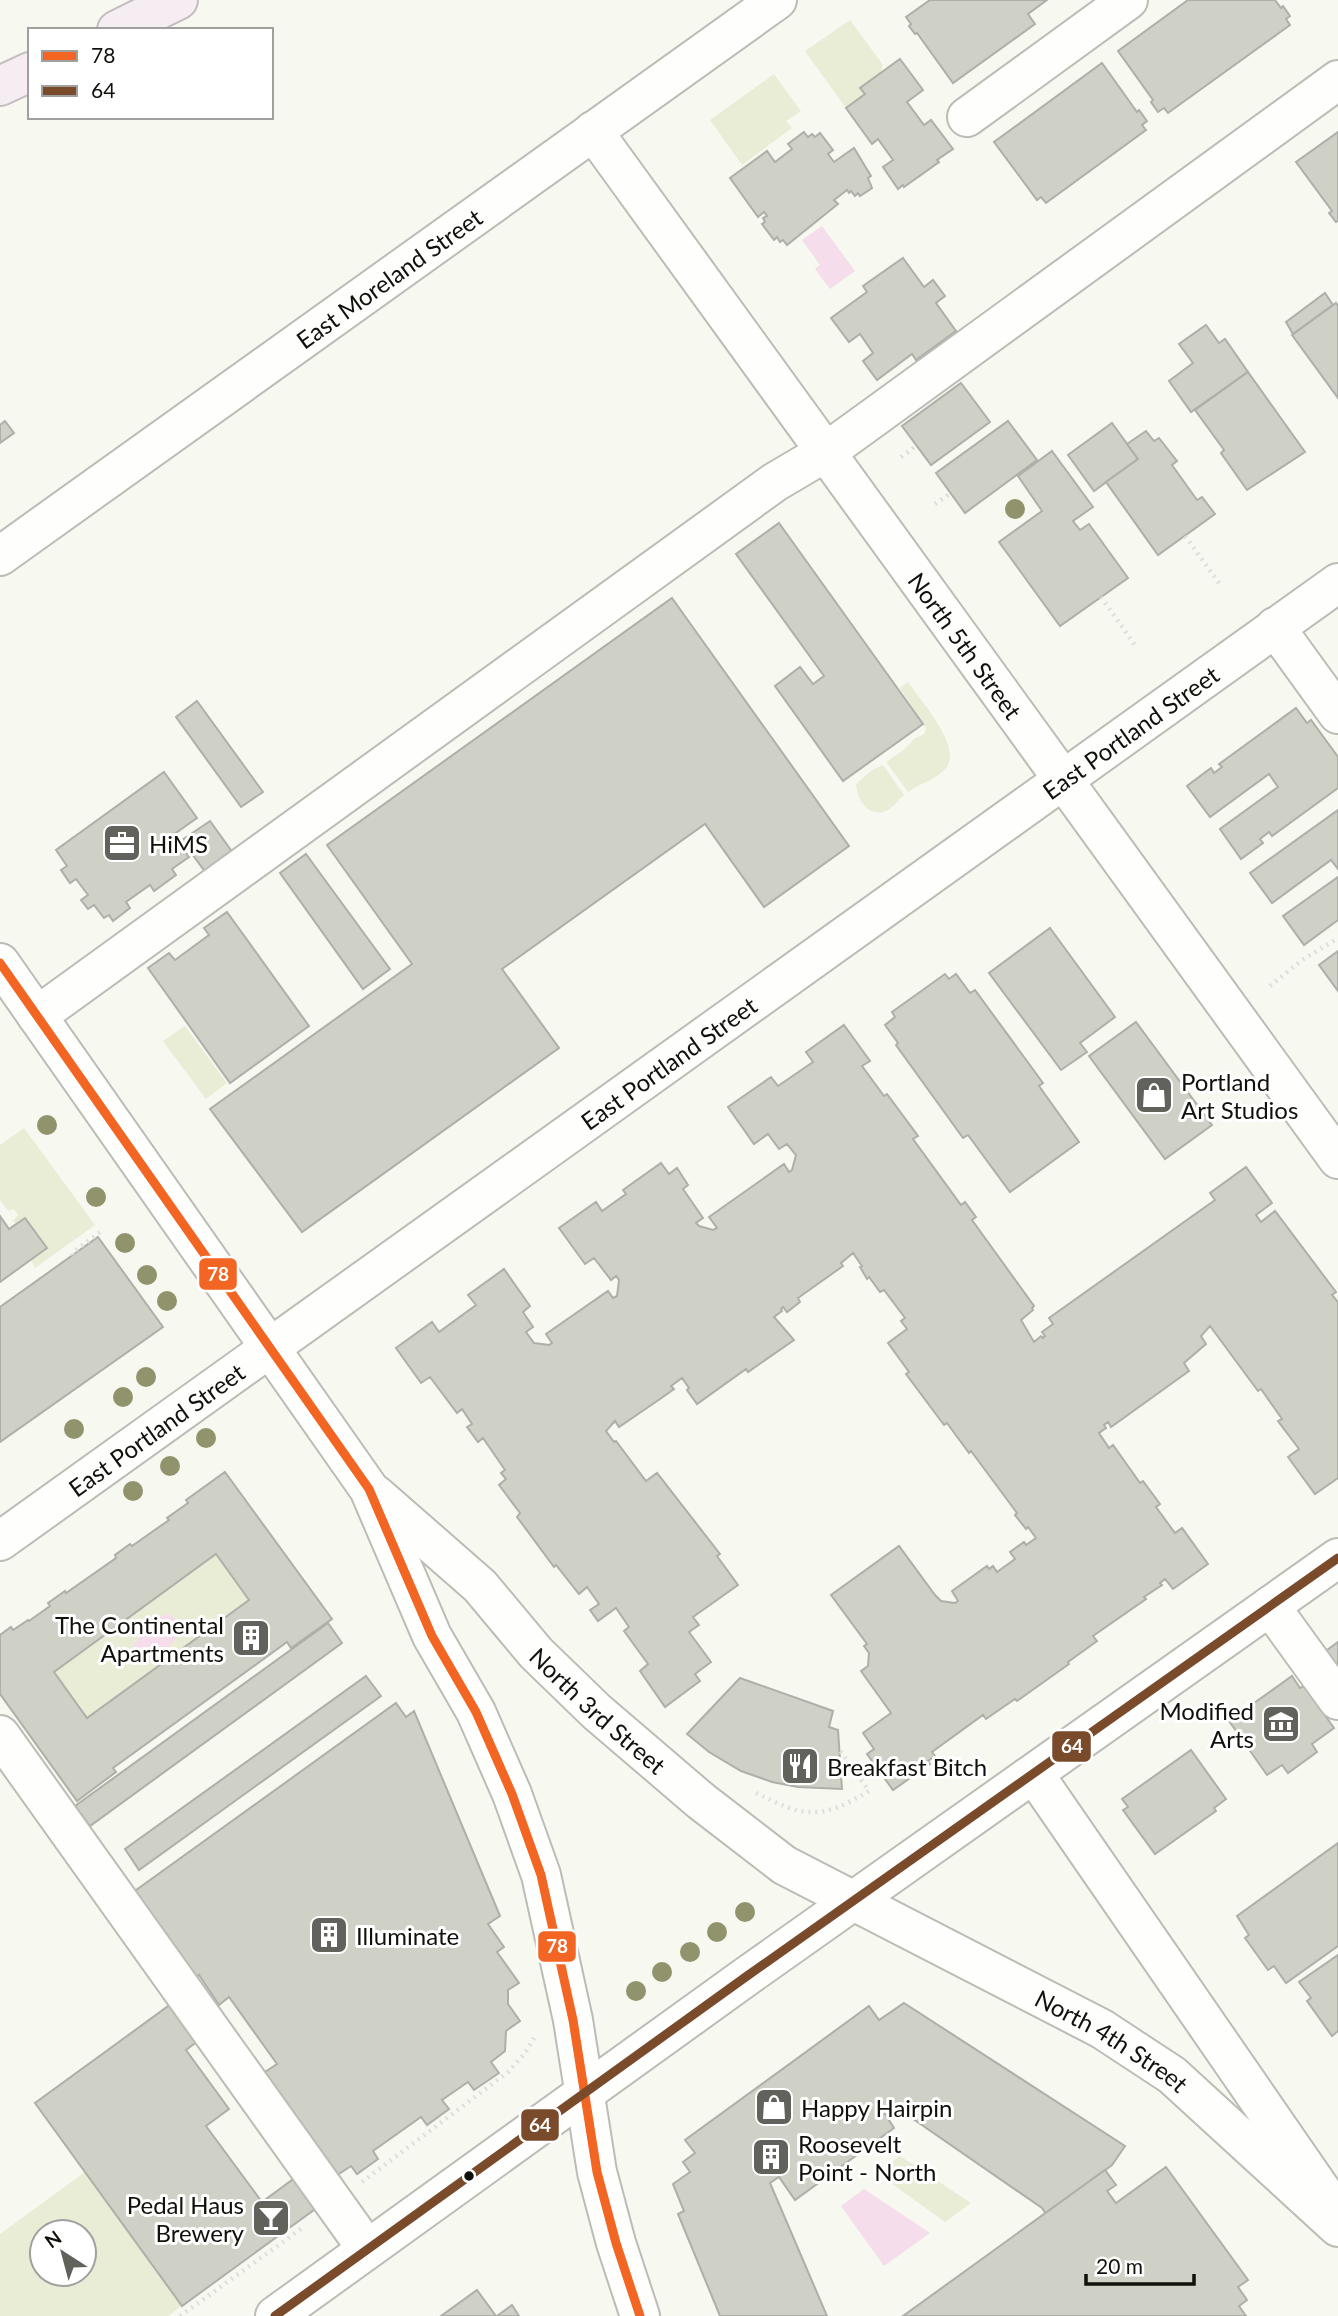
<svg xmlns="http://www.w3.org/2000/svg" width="1338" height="2316" font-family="Lato,sans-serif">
<rect width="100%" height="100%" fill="#f7f8f0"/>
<g fill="#eaedd6" fill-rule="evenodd">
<path d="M850,20l33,45 -2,7 -21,16 5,6 -19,14 -41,-57z"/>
<path d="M774,74l27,37 -15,10 6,7 -50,37 -32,-45z"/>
<path d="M908,682c12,18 55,65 38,86 -10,12 -26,15 -38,24l-22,-30 19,-13 9,-10 10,-5 2,-5 -26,-41z"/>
<path d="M883,765l21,30c-6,5 -11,13 -18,16 -18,7 -29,-12 -30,-27l16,-14z"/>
<path d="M185,1026l42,57 -21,16 -43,-58z"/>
<path d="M24,1128l71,97 -60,43 -4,-8 15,-12 -21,-30 -9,6 -3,-3 5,-6 -4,-6 -6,2 -8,-11v-55z"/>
<path d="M216,1554l33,46 -162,118 -33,-46z"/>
<path d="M900,2156l71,47 -26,19 -68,-49z"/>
<path d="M85,2172l97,134 -14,10h-168v-82zM42,2232h42v42h-42z"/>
</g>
<g fill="#f5ddec">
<path d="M822,226l33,45 -25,18 -15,-20 5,-4 -18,-25z"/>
<path d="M167,1614c35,15 -7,39 -22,49l-5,2 -9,-3 -2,-8c8,-15 21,-36 38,-40z"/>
<path d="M864,2189l66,44 -46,33 -43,-60z"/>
</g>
<g fill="#cfd1c6" stroke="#aeafa9" stroke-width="2" fill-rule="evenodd">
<path d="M930,0h117l-19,14 7,10 -82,59 -36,-50 -2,1 -6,-8 2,-2 -5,-7z"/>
<path d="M1188,0h87l6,8 2,-2 7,10 -4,3 4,6 -122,88 -4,-5 -6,4 -7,-10 2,-2 -35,-49z"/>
<path d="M900,59l23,31 -16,12 17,23 7,-5 22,29 -16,11 2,2 -35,25 -1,-2 -5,4 -15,-22 10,-7 -15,-21 -6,5 -26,-36 19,-14 -5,-6z"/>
<path d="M1102,63l35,49 2,-2 8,11 -5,4 4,5 -100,73 -5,-6 -4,3 -43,-58z"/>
<path d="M804,132l4,5 4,-3 3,3 5,-4 13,17 -5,4 6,8 20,-14 17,28 -3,2 4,10 -12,8 -2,-3 -3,3 -4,-5 -2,2 -2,-3 -13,10 4,4 -51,41 -4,-5 -3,2 -3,-5 -3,3 -12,-16 3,-2 -2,-4 4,-2 -3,-4 -6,5 -28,-39 37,-27 8,11 17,-13 -4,-5z"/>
<path d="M1338,132v89l-2,1 -7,-9 3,-2 -36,-49z"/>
<path d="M903,258l21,29 9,-7 12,16 -9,7 20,28 -40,29 -4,-6 -35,26 -14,-19 10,-8 -13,-19 -11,8 -18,-24 36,-26 -4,-6z"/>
<path d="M1325,293l8,12 -40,29 -7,-12z"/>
<path d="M1336,303l2,3v92l-46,-63z"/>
<path d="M1206,325l13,18 6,-4 23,33 -57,40 -22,-31 24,-18 -14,-19z"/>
<path d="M1248,372l57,80 -58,38 -26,-37 3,-3 -29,-40z"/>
<path d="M961,383l29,39 -59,43 -29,-39z"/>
<path d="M5,421l9,12 -14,10v-18z"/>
<path d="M1008,421l29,39 -72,53 -29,-40z"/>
<path d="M1112,423l26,36 -44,32 -26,-36z"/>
<path d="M1146,431l8,10 5,-3 18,23 -5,4 25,35 5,-3 13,17 -57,41 -52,-73 32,-23 -11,-15z"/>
<path d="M1052,451l41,56 -20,14 7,9 9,-6 39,54 -68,48 -61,-84 43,-31 -24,-35z"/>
<path d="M779,523l144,201 -80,57 -68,-95 25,-19 13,17 11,-8 -88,-122z"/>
<path d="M672,598l177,248 -85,61 -59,-83 -203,145 57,79 -257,184 -92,-123 202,-145 -85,-119z"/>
<path d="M197,701l66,91 -22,15 -65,-90z"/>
<path d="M1296,708l11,15 4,-3 27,37v31l-66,48 -3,-4 -9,7 3,4 -22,16 -21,-30 58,-42 -9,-13 -59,43 -23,-31 24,-18 3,5 8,-6 -3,-3z"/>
<path d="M164,772l33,46 -24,17 16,22 -17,12 4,6 -22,16 -4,-6 -24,17 4,6 -17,13 -4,-6 -5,3 -10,-13 -6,4 -7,-9 7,-5 -12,-16 -6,4 -9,-13 6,-4 -11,-16z"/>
<path d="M1338,810v59l-7,-9 -59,43 -22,-30z"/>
<path d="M210,821l23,32 -27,20 -24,-33z"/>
<path d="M306,854l84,115 -27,20 -83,-116z"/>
<path d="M1338,877v43l-34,25 -21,-29z"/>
<path d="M227,912l82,114 -79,57 -82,-115 21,-15 6,7 34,-25 -5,-7z"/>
<path d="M1050,928l65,89 -35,26 7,9 -26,18 -72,-97z"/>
<path d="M1338,951v40l-19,-26z"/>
<path d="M945,974l4,5 7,-5 14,19 5,-3 68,93 -4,3 40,56 -69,50 -42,-57 -5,3 -67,-93 2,-2 -13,-18 10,-8 -3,-5z"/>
<path d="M1136,1022l76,103 -47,34 -76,-103z"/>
<path d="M844,1025l26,36 -8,5 22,30 3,-2 31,42 -5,3 48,66 4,-3 11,15 -4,3 62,86 -2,2 1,2 -12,10 13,22 7,-6 2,2 2,-2 -3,-4 11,-8 -4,-6 166,-118 -5,-7 36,-26 26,36 -16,12 5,7 14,-11 61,81 -4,3 6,7v176l-23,16 -27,-37 11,-8 -21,-28 4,-2 -21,-30 -3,2 -48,-65 -9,10 5,8 -22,19 5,8 -78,56 -3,-5 -4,3 2,3 -7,5 10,15 4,-3 27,38 3,-2 17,23 -4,3 19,26 7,-5 26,36 -35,25 -8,-10 -5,4 2,2 -18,12 2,2 -53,37 4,5 -29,21 1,2 -52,37 -2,-2 -29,20 -3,-4 -51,37 3,4 -7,5 2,3 -37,26 -26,-36 7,-5 -11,-16 28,-20 -30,-42 7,-5 1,-13 -5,-7 3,-2 -36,-49 68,-49 36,49 6,6 14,2 3,-2 -6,-10 35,-25 2,3 4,-3 4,6 18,-13 -5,-7 14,-10 2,3 10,-7 -8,-11 -2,2 -11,-14 2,-2 -46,-62 -2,2 -22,-30 -3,2 -38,-51 3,-2 -21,-29 19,-14 -6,-8 4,-3 -21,-28 -4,2 -11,-15 -2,2 -7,-12 2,-1 -9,-13 -12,10 2,3 -45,32 2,4 -13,10 -4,-5 -2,2 1,2 -8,6 20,23 -46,32 -2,-3 -49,35 -10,-14 2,-2 -7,-10 -11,8 3,3 -14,10 -41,28 -4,-6 -9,10 8,11 2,-1 30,40 11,-8 63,81 -3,2 21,29 -45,32 6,8 -10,7 22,30 -16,12 5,7 -35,26 -25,-36 8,-7 -24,-33 5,-4 -13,-19 -18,13 -8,-11 9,-6 -12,-17 -8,7 -23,-29 -2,2 -37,-50 3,-4 -21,-28 7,-6 -5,-6 4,-3 -22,-32 -5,4 -11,-15 5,-3 -10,-15 -5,4 -27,-36 -9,6 -25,-35 36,-26 7,10 37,-27 -8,-10 36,-26 26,37 -7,6 10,15 -7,5 8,11 15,2 3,-2 -6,-9 62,-43 5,7 4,-2 2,-16 -3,-4 -5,4 -17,-22 -9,6 -26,-36 37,-26 6,9 24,-17 -3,-4 38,-27 8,11 8,-6 11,17 -5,4 20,29 -7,5 3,3 14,4 4,-2 -8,-11 75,-53 5,8 3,-2 4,-15 -9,-11 -8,5 -11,-15 -14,10 -26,-37 43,-30 7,9 19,-13 16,-11 -7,-10z"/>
<path d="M0,1216l9,13 16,-11 22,30 -47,34z"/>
<path d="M98,1237l65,90 -163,115v-135z"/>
<path d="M225,1472l107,147 -41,29 -4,-6 -174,126 3,4 -39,29 -77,-107v-59l11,-8 2,3 15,-10 1,1 21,-15 -2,-3 17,-12 1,2 50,-35 -1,-3 15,-11 2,2 37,-26 -2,-2 21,-15 -2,-3zM216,1554l33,46 -162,118 -33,-46z"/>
<path d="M328,1623l14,20 -252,183 -15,-20z"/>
<path d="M1338,1642v32l-15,-21z"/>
<path d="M366,1676l15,20 -242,174 -14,-21z"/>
<path d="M1292,1676l8,12 4,-2 30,42 -22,16 5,8 -29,21 -6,-8 -15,10 -38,-54z"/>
<path d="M740,1678l93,33 -4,16 9,3 4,59 -44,-2 -26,-5 -31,-11 -32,-19 -22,-18z"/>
<path d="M396,1703l10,14 8,-6 86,205 -12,8 16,23 -7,5 22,31 -11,7v14l12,17 -14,10 -1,20 -14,11 8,11 -25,17 -6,-8 -26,18 7,9 -22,16 -6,-8 -48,34 5,8 -21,15 -6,-8 -15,10 -74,-102 15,-10 -48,-67 -10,8 -20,-30 -8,6 -59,-88z"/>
<path d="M1191,1750l35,49 -12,9 2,3 -61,43 -32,-44 5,-3 -6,-8z"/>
<path d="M1338,1843v103l-52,37 -12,-17 -6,4 -23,-32 4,-3 -12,-19z"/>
<path d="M1338,1955v76l-6,5 -25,-35 4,-3 -12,-16z"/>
<path d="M904,2003l221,143 -13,19 -66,49 -4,-6 -152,-105 -8,6 12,19 -99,72 -16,-23 -9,6 57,133h-107l-42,-102 6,-3 -11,-27 17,-12 -7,-10 12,-9 -10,-13 184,-134 10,14z"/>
<path d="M171,2004l27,37 -12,9 43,59 -23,17 56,76 34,-25 22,30 -136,99 -147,-203z"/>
<path d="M1166,2167l82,113 -10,7 9,13 -8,6 7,10h-343l202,-146 11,15 -9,6 9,12z"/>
<path d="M477,2290l19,26h-55z"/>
<path d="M512,2305l7,11h-22z"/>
</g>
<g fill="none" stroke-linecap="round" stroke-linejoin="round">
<defs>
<g id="minor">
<path d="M967,117l161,-117"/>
<path id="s1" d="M593,131l745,1028"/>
<path id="s2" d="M0,556l777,-556"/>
<path d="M1275,627l63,87"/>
<path d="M0,963l369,526 63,147 44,76 36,82 29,81 32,145 24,152 19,71 24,73"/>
<path d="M37,1016l738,-534 51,-30 47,-34 465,-338"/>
<path id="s3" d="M376,1495l104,91 56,67 61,59 104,89 83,64 318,164 70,46 166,152"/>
<path id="s4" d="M0,1541l1338,-958"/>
<path d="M1270,1606l68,94"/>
<path d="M0,1735l367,514"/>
<path d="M1034,1774l289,419"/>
<path d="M275,2316l472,-340 591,-418"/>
</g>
<g id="highway">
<path d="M117,30l61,-30"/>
<path d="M0,86l30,-14"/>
</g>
</defs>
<use href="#minor" stroke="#bcbcb6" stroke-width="42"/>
<use href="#highway" stroke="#c4bdbe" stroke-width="42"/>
<g stroke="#dededb" stroke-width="4.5" stroke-dasharray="2 5" stroke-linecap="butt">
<path d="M901,457l15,-11"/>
<path d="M935,504l16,-11"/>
<path d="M1185,536l37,51"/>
<path d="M1101,597l36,51"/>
<path d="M1270,986l32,-26 36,-22"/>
<path d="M73,1255l-1,-2 31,-23"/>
<path d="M756,1793c50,25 64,27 113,-2l-30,-42"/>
<path d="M362,2182l146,-110 17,-19 11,-18"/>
<path d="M180,2316l125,-90"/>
</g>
<use href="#minor" stroke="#fefefd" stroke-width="38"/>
<use href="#highway" stroke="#f5edf2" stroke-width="38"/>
<defs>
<path id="bus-1" d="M0,963l369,526 63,147 44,76 36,82 29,81 32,145 24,152 19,71 24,73"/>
<path id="bus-2" d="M275,2316l472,-340 591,-418"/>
</defs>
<use href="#bus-1" stroke="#fff" stroke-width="14"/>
<use href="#bus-2" stroke="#fff" stroke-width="14"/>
<use href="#bus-1" stroke="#f26522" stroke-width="9"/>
<use href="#bus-2" stroke="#7a4b2a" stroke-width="9"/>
</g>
<g fill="#91936c">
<circle cx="1015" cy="509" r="10"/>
<circle cx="47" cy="1125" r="10"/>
<circle cx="96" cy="1197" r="10"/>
<circle cx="125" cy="1243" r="10"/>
<circle cx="147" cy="1275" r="10"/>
<circle cx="167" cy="1301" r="10"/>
<circle cx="146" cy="1377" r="10"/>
<circle cx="123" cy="1397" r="10"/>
<circle cx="74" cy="1429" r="10"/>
<circle cx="206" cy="1438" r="10"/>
<circle cx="170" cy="1466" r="10"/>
<circle cx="133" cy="1491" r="10"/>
<circle cx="745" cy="1912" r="10"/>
<circle cx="717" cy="1932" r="10"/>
<circle cx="690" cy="1952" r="10"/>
<circle cx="662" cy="1972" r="10"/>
<circle cx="636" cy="1991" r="10"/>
</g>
<defs>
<symbol id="office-square" viewBox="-11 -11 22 22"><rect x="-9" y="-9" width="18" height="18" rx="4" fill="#62625c" stroke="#fff"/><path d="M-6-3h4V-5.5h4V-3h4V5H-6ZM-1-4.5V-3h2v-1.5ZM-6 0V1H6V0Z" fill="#fff"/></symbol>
<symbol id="shop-square" viewBox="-11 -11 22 22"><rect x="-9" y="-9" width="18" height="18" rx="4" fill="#62625c" stroke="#fff"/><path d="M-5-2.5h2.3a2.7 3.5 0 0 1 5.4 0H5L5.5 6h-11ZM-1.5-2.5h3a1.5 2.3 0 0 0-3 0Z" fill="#fff"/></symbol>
<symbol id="building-square" viewBox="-11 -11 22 22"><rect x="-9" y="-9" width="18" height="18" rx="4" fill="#62625c" stroke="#fff"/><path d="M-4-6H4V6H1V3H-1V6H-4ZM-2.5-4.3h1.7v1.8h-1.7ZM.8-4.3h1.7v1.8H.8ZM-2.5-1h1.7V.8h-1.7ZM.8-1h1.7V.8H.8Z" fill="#fff"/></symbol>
<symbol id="museum-square" viewBox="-11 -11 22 22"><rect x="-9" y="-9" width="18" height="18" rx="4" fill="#62625c" stroke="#fff"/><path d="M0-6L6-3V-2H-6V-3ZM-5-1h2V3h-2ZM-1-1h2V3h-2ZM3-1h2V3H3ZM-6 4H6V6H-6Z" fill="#fff"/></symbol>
<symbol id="restaurant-square" viewBox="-11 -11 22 22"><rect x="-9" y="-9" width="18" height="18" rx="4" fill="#62625c" stroke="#fff"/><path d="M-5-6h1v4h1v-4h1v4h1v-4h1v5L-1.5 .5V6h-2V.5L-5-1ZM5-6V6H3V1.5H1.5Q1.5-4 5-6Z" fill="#fff"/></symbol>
<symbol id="bar-square" viewBox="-11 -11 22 22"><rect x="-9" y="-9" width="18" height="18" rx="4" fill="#62625c" stroke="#fff"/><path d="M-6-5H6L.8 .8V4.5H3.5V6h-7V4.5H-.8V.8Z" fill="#fff"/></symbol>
</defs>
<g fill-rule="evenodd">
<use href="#office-square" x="100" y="821" width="44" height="44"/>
<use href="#shop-square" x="1132" y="1073" width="44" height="44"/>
<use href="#building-square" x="229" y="1616" width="44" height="44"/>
<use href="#museum-square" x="1259" y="1702" width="44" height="44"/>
<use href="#restaurant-square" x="778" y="1744" width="44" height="44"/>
<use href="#building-square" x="307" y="1913" width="44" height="44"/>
<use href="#shop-square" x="752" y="2085" width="44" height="44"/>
<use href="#building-square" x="749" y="2135" width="44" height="44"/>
<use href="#bar-square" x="249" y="2196" width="44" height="44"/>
</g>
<circle fill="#11110c" stroke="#fff" stroke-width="2.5" cx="469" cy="2176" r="6"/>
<g text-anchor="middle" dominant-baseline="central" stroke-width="6" stroke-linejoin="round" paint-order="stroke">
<g font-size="24" fill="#11110c" stroke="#fff">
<text stroke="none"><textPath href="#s2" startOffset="478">East Moreland Street</textPath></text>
<text stroke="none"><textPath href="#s1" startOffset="635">North 5th Street</textPath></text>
<text stroke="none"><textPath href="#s4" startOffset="1390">East Portland Street</textPath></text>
<text stroke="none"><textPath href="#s4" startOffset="822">East Portland Street</textPath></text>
<text stroke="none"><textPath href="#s4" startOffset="192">East Portland Street</textPath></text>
<text stroke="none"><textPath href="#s3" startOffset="310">North 3rd Street</textPath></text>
<text stroke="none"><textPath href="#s3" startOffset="924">North 4th Street</textPath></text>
</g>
<g font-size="24" fill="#11110c" stroke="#fff" text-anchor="start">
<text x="149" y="843">HiMS</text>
<text x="1181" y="1081">Portland<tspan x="1181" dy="28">Art Studios</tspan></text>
<text x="224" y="1624" text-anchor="end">The Continental<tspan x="224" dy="28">Apartments</tspan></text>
<text x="1254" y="1710" text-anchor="end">Modified<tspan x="1254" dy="28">Arts</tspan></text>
<text x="827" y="1766">Breakfast Bitch</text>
<text x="356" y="1935">Illuminate</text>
<text x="801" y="2107">Happy Hairpin</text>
<text x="798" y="2143">Roosevelt<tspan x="798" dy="28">Point - North</tspan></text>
<text x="244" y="2204" text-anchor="end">Pedal Haus<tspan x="244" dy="28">Brewery</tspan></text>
</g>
</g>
<g stroke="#fff" stroke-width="2.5">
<rect x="198" y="1257" width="40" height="34" rx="7" fill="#f26522"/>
<rect x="1051" y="1730" width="41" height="33" rx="7" fill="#7a4b2a"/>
<rect x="537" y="1930" width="40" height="33" rx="7" fill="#f26522"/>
<rect x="520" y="2108" width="40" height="34" rx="7" fill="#7a4b2a"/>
</g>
<g font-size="19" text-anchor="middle" font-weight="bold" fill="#fff">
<text x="218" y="1281">78</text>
<text x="1072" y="1753">64</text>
<text x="557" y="1953">78</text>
<text x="540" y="2132">64</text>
</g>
<rect x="28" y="28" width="245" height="91" fill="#ffffff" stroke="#a0a09e" stroke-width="2"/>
<rect x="42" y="51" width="35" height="10" fill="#f26522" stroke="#a0a09e" stroke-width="2"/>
<text x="91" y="63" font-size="21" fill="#11110c">78</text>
<rect x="42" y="86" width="35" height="10" fill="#7a4b2a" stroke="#a0a09e" stroke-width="2"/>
<text x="91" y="98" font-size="21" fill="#11110c">64</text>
<g transform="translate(63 2253) rotate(324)"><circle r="33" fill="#ffffff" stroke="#a0a09e" stroke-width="2"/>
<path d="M0-5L12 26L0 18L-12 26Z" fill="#62625c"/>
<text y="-10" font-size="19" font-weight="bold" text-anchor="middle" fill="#11110c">N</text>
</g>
<path d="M1086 2274v10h108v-10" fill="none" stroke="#11110c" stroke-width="3.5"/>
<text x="1096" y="2274" font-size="21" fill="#11110c" stroke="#ffffff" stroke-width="5" paint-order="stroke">20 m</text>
</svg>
